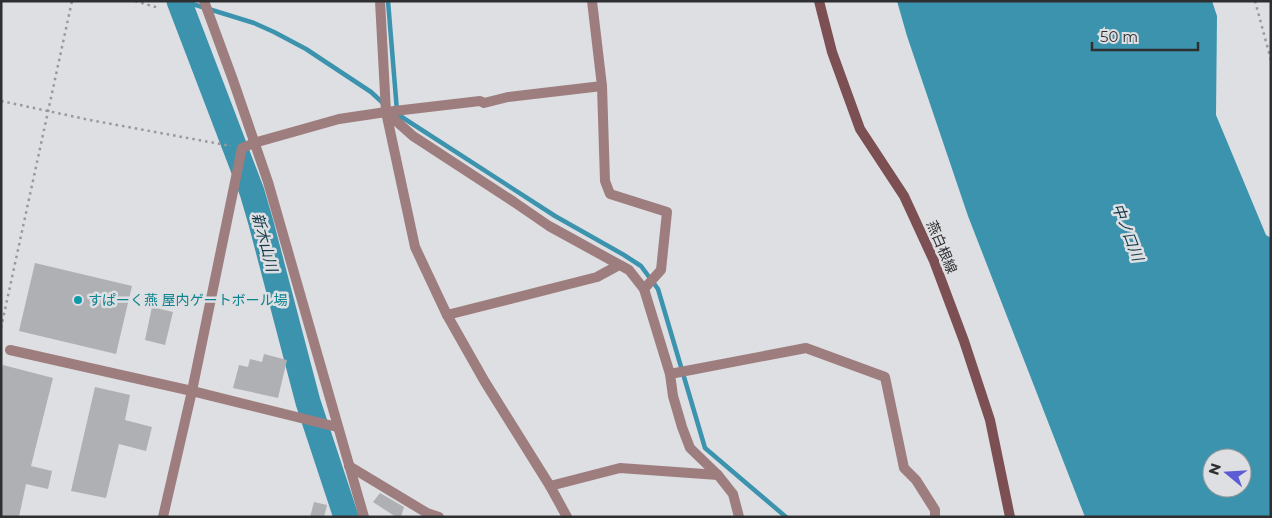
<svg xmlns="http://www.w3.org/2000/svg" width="1272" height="518" font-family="Montserrat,'Noto Sans JP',sans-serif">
<rect width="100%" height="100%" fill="#dddfe2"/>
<path fill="#3c93ad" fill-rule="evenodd" d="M897,1h315l5,15 -1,99 50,120 5,3v279h-186l-117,-301 -61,-180zM1212,458h30v30h-30z"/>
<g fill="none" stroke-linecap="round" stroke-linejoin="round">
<g stroke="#3c93ad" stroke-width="4.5">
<path d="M183,1l71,22 20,9 32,17 65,43 13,12"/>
<path d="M388,1l9,110"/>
<path d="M394,112l161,104 69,39 17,11 17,23 47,159 81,69"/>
</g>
<path stroke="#3c93ad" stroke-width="25" d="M179,1l73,191 9,31 47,179 38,115"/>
</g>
<g fill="#aeb0b3">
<path d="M35,263l97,23 -16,68 -97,-23z"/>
<path d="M152,307l21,5 -8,33 -20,-5z"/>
<path d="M264,354l23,6 -9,38 -45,-10 6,-23 9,2 2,-8 12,3z"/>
<path d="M3,365l50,13 -22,88 21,5 -4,18 -22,-5 -7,33h-18v-145z"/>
<path d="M95,387l35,8 -5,25 27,7 -6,24 -27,-7 -13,54 -35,-7z"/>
<path d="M380,493l24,14 -3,10h-5l-23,-15z"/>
<path d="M314,502l13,3 -3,12h-14z"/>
</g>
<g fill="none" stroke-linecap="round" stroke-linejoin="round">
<g stroke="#98999c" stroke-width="2.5" stroke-dasharray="2.5 4" stroke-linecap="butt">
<path d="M135,1l24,7"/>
<path d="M1255,1l16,59"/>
<path d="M1,101l89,19 141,26"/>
<path d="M1,328l71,-327"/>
</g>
<g stroke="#9e7d7f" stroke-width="10">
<path d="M204,1l29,79 35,102 96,335"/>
<path d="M380,1l6,111 29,135 32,68 38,67 65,104 17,31"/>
<path d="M592,1l10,85 3,95 5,13 57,18 -6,58 -17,19"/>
<path d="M386,112l27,24 101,66 35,24 80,44 15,19 26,85 3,22 9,31 8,21 28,27 15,19 6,23"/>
<path d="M447,315l150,-38 22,-12"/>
<path d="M10,350l182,41 145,36"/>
<path d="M670,374l136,-26 79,29 19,91 12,12 19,30v7"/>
<path d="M349,466l78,47 12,4"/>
<path d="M550,486l70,-18 98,7"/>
<path d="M163,517l29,-126 50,-243 12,-5 85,-24 47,-7 94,-11 4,2 24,-6 94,-11"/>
</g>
<path stroke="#7c4f52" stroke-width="10" d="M819,1l13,51 28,77 44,67 30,65 30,80 26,79 20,97"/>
</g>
<circle fill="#0f9aa8" stroke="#dddfe2" stroke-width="2" cx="78" cy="300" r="5"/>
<g text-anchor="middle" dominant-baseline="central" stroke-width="5" stroke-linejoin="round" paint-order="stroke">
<g font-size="14" fill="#2e2f30" stroke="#dddfe2">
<text transform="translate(942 247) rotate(67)">燕白根線</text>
</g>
<g font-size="14" fill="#0d838f" stroke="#dddfe2" text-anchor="start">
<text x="88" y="300">すぱーく燕 屋内ゲートボール場</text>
</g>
<g font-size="15" font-style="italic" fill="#133a46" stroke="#dddfe2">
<text transform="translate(1128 232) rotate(69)">中ノ口川</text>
<text transform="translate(265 242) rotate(75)">新木山川</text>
</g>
</g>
<rect width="1272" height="518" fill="none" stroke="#2e2f30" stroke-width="5"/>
<g transform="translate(1227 473) rotate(288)"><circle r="24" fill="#dddfe2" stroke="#97999b"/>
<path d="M0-4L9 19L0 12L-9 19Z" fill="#5c5cd4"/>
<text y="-8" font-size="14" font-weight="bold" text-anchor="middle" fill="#2e2f30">N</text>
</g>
<path d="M1092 42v8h106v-8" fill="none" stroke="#2e2f30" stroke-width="2.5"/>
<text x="1100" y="42" font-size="15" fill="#2e2f30" stroke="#dddfe2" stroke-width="4" paint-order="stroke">50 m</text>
</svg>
